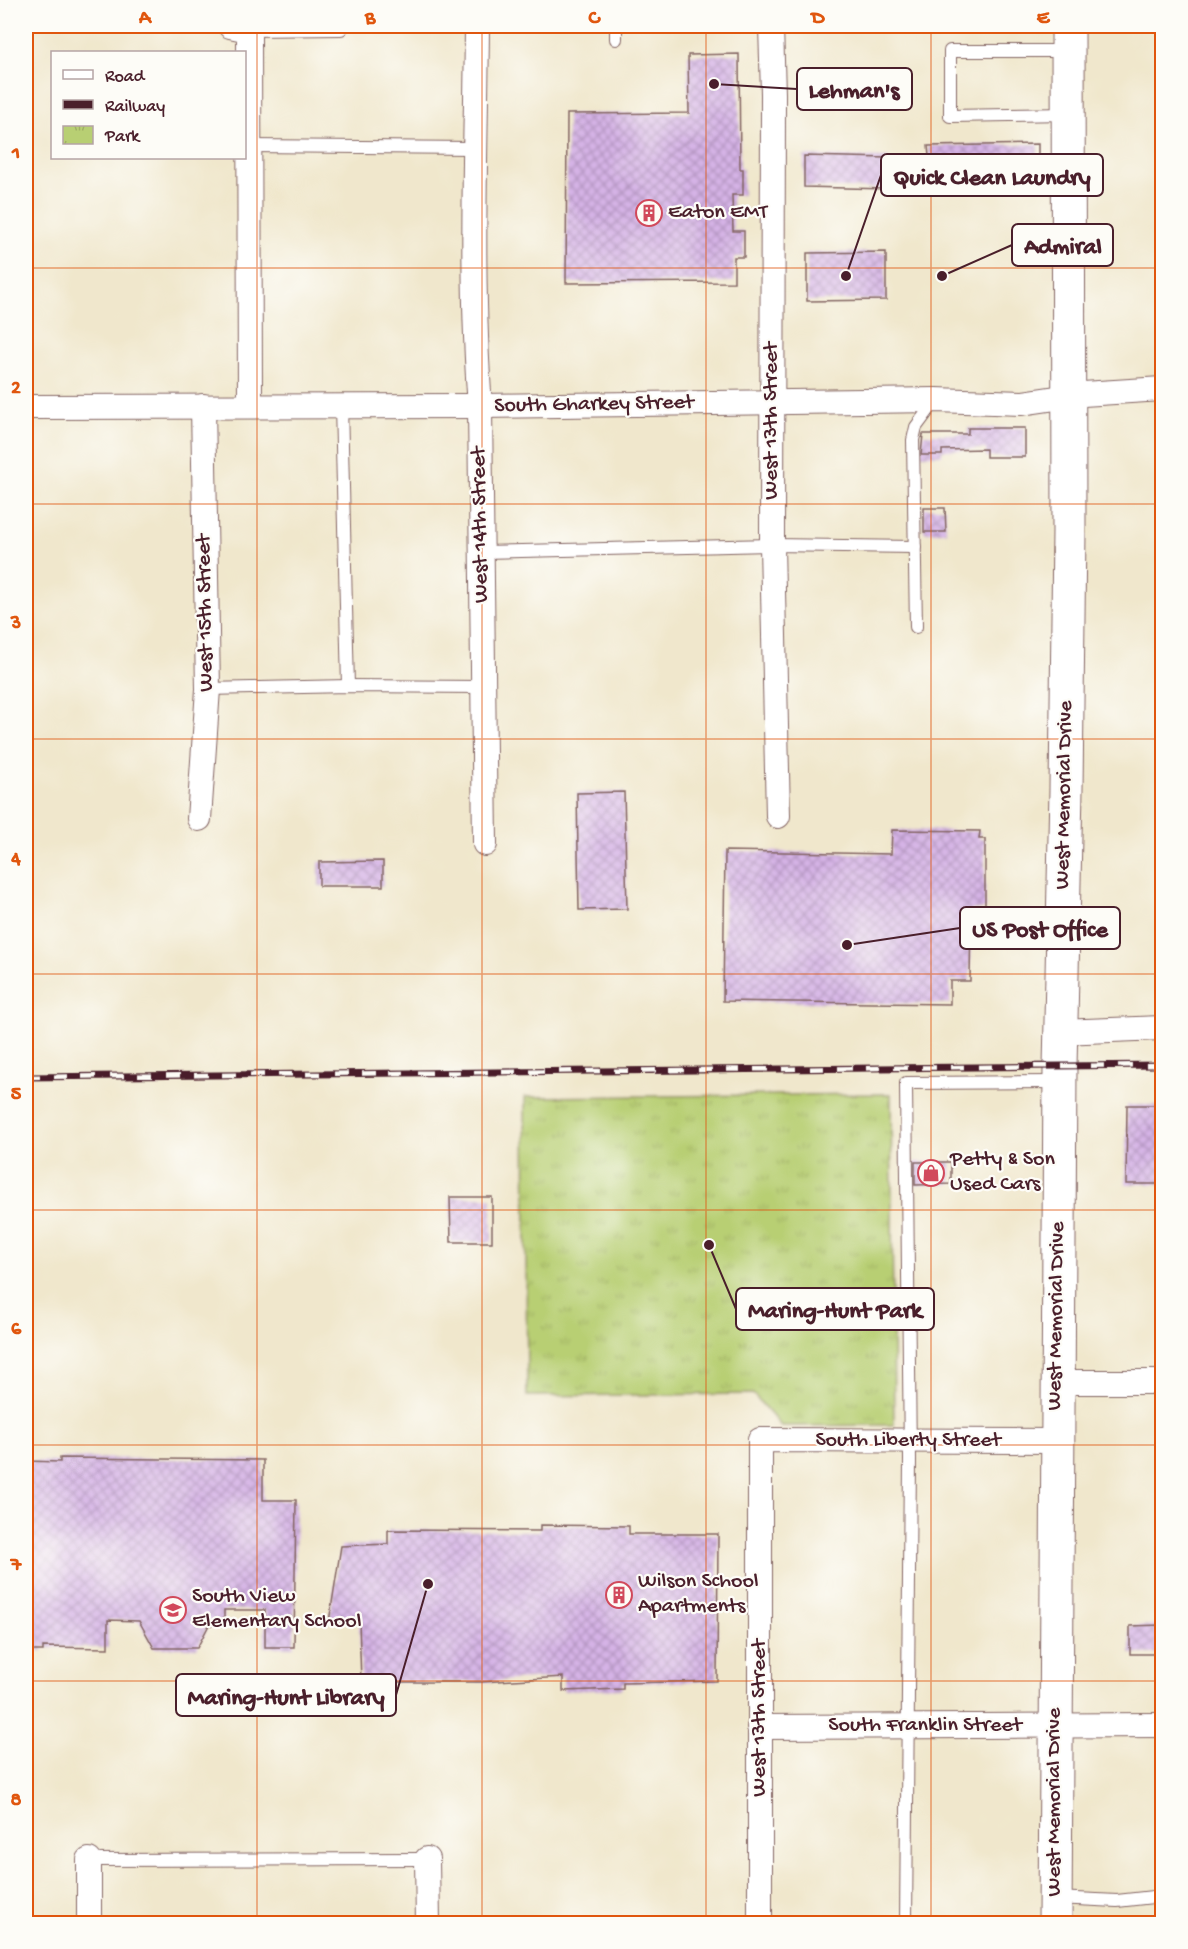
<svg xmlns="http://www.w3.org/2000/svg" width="1188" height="1949" font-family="'Gochi Hand',sans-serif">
<defs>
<pattern id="park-tufts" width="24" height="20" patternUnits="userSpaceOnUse" patternTransform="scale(1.5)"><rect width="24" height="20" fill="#b8cf73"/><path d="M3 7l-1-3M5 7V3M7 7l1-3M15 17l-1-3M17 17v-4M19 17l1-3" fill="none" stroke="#a0b164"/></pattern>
<pattern id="building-cross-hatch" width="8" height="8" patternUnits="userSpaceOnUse" patternTransform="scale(1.5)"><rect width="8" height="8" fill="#d5b3e6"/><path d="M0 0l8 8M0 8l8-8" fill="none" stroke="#af91bb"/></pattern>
</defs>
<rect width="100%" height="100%" fill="#fdfcf7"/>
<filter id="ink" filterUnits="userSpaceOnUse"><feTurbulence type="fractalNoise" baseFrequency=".0167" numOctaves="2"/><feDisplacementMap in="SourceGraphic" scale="12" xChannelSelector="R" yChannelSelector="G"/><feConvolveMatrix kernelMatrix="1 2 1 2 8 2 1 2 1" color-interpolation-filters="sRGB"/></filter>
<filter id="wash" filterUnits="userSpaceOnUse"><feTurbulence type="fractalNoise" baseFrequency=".008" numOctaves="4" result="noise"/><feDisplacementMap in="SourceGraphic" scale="24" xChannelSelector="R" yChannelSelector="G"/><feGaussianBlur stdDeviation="1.35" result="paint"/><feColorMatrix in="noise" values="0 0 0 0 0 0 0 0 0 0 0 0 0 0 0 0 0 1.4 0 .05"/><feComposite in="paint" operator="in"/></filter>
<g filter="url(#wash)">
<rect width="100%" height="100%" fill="#f0e7cc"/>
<path fill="url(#park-tufts)" stroke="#81774f" stroke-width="1.5" d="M891,1094l3,331 -113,1 -28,-32 -226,2 -2,-299z"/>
<g id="blocks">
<g fill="url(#building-cross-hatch)">
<path d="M739,54l1,115h3v26h-11l1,36h11v26h-10v25l-168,1 1,-169 122,-1 -1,-58z"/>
<path d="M1038,144v29l-107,4 -3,-31z"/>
<path d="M804,156l85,2 -1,31 -84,-2z"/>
<path d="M886,252v48l-79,1v-48z"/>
<path d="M968,428h57v29h-39v-8l-44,1v5h-21l2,-21h45z"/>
<path d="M924,508h21l1,24h-22z"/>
<path d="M624,792l3,117 -48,1 -2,-117z"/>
<path d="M892,830l88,1 -1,8h6v70l-14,1 -1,71h-20v23l-227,-3 2,-150 166,3z"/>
<path d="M383,861v25h-64v-24z"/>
<path d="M1127,1105h35v79h-36z"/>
<path d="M915,1162h36v22l-36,1z"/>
<path d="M450,1197h42v45h-41z"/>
<path d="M60,1458l203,2v40h33l-2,147h-29v-37h-41v16l-15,-1 -12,23h-43l-15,-27 -31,-1v28l-65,-1v4h-17v-190l34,1z"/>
<path d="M540,1525l89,1v8h89l-1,147 -94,2v6l-60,2v-14l-81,5h-121l-2,-61 -30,1 12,-76 47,-2v-14l152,1z"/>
<path d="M1162,1625v29h-32v-28z"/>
</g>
</g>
</g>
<g filter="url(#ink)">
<use href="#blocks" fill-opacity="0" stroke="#846563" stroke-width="1.5"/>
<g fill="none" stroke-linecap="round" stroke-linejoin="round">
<defs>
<g id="lane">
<path d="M249,30l92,-1v-3"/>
<path d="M616,39v-13"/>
<path d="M1067,51h-117v65l118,-2"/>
<path d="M249,146l225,2"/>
<path d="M341,406l7,280"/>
<path d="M481,552l291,-7 143,2"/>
<path d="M916,627l-3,-187 3,-13 20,-27"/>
<path d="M208,689l140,-3 134,1"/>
<path d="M89,1860l338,-1"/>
<path d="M1056,1898l61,3 45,-5"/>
<path d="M906,1924l4,-465 -4,-376 154,-1"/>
</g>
<g id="street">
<path d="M230,26l19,4 1,376"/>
<path d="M477,26c-1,126 -7,253 3,380l5,438"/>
<path d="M771,26l2,68 -1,451 6,271"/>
<path d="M26,407l454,-1 456,-6 86,3 61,-9 79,-5"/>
<path d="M199,819l9,-130 -5,-283"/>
<path d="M1060,1032l102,-4"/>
<path d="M1057,1382h105"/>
<path d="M759,1727l403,-2"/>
<path d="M427,1859l1,65"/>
<path d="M89,1860v64"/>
<path d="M760,1924v-484l296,1"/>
</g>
<path id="secondary" d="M1055,1924l5,-857 6,-277 3,-259 -1,-505"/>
</defs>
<use href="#lane" stroke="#846563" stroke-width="14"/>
<use href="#street" stroke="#846563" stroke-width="26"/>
<use href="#secondary" stroke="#846563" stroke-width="35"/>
<use href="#lane" stroke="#fff" stroke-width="12"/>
<use href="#street" stroke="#fff" stroke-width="24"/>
<use href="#secondary" stroke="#fff" stroke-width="33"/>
<defs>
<path id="rail" d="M26,1077l1136,-12"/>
</defs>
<use href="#rail" stroke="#4a1f2b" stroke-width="7"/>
<use href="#rail" stroke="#fdfcf7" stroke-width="4.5" stroke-dasharray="14" stroke-linecap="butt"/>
</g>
</g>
<path fill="none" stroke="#e0560e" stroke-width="1.5" stroke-opacity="0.55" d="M257,26v1898M482,26v1898M706,26v1898M931,26v1898M26,268h1136M26,504h1136M26,739h1136M26,974h1136M26,1210h1136M26,1445h1136M26,1681h1136"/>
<defs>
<symbol id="building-ring" viewBox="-11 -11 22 22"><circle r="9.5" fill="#fdfcf7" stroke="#d1495b" stroke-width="1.5"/><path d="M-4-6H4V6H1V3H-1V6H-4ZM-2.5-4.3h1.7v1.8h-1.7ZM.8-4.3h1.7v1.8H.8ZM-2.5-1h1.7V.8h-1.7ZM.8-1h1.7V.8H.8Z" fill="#d1495b"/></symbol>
<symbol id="shop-ring" viewBox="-11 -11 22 22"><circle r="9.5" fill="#fdfcf7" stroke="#d1495b" stroke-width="1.5"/><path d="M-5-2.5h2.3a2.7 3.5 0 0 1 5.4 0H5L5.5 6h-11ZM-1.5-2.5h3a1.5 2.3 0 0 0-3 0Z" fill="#d1495b"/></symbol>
<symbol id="school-ring" viewBox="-11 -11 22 22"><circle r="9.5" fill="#fdfcf7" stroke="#d1495b" stroke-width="1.5"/><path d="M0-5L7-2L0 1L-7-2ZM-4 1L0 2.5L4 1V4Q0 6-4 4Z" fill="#d1495b"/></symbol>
</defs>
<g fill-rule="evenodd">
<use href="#building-ring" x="634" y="198" width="30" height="30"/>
<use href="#shop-ring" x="916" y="1158" width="30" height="30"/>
<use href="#building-ring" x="604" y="1580" width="30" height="30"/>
<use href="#school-ring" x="158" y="1595" width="30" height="30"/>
</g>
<g text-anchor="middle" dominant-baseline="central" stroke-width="4.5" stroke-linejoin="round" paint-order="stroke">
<g font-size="22" fill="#4a1f2b" stroke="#fdfcf7" text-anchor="start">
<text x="668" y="213">Eaton EMT</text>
<text x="950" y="1160">Petty &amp; Son<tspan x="950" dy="25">Used Cars</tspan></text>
<text x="638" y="1582">Wilson School<tspan x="638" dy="25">Apartments</tspan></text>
<text x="192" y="1597">South View<tspan x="192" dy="25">Elementary School</tspan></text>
</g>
<g font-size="22" fill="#4a1f2b" stroke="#fdfcf7">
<text transform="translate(594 405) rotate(-1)">South Gharkey Street</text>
<text transform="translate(772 421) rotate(-90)">West 13th Street</text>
<text transform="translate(481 525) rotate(-91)">West 14th Street</text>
<text transform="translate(206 613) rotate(-91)">West 15th Street</text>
<text transform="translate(1065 795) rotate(-89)">West Memorial Drive</text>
<text transform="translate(1057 1316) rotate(-89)">West Memorial Drive</text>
<text x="908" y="1441">South Liberty Street</text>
<text transform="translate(760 1718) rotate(-90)">West 13th Street</text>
<text x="925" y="1726">South Franklin Street</text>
<text transform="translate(1055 1802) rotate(-90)">West Memorial Drive</text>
</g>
</g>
<path fill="none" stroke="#4a1f2b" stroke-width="2" d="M714 84L797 89M846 276L881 175M942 276L1012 245M847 945L960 928M709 1245L736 1309M428 1584L396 1695"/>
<g fill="#4a1f2b" stroke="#fdfcf7" stroke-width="2">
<circle cx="714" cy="84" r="6"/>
<circle cx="846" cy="276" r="6"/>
<circle cx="942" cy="276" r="6"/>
<circle cx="847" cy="945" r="6"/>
<circle cx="709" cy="1245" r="6"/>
<circle cx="428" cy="1584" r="6"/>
</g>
<g fill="#fdfcf7" stroke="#4a1f2b" stroke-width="2">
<rect x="797" y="68" width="115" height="42" rx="6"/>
<rect x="881" y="154" width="222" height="42" rx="6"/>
<rect x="1012" y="224" width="101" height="42" rx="6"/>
<rect x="960" y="907" width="160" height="42" rx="6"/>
<rect x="736" y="1288" width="198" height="42" rx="6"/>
<rect x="176" y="1674" width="220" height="42" rx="6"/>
</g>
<g font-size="24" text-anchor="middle" font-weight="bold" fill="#4a1f2b">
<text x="854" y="97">Lehman's</text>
<text x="992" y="184">Quick Clean Laundry</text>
<text x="1063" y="253">Admiral</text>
<text x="1040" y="936">US Post Office</text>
<text x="835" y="1317">Maring-Hunt Park</text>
<text x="286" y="1704">Maring-Hunt Library</text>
</g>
<rect width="1188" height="1949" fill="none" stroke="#fdfcf7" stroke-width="66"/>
<rect x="51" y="51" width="195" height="108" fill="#fdfcf7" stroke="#b5a4a5" stroke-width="1.5"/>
<rect x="63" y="70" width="30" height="9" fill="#ffffff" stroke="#b5a4a5" stroke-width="1.5"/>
<text x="105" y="81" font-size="18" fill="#4a1f2b">Road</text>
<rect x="63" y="100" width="30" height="9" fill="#4a1f2b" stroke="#b5a4a5" stroke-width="1.5"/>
<text x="105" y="111" font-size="18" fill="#4a1f2b">Railway</text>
<rect x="63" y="126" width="30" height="18" fill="url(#park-tufts)" stroke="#b5a4a5" stroke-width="1.5"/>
<text x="105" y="141" font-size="18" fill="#4a1f2b">Park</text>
<rect x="33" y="33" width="1122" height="1883" fill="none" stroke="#e0560e" stroke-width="2"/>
<g font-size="20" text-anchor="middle" font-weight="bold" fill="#e0560e">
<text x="145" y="23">A</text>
<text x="370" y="23">B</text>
<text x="594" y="23">C</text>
<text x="818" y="23">D</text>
<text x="1043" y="23">E</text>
<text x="16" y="158">1</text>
<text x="16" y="393">2</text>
<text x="16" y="628">3</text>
<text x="16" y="864">4</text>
<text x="16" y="1099">5</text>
<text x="16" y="1334">6</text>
<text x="16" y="1570">7</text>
<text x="16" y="1805">8</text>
</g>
</svg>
